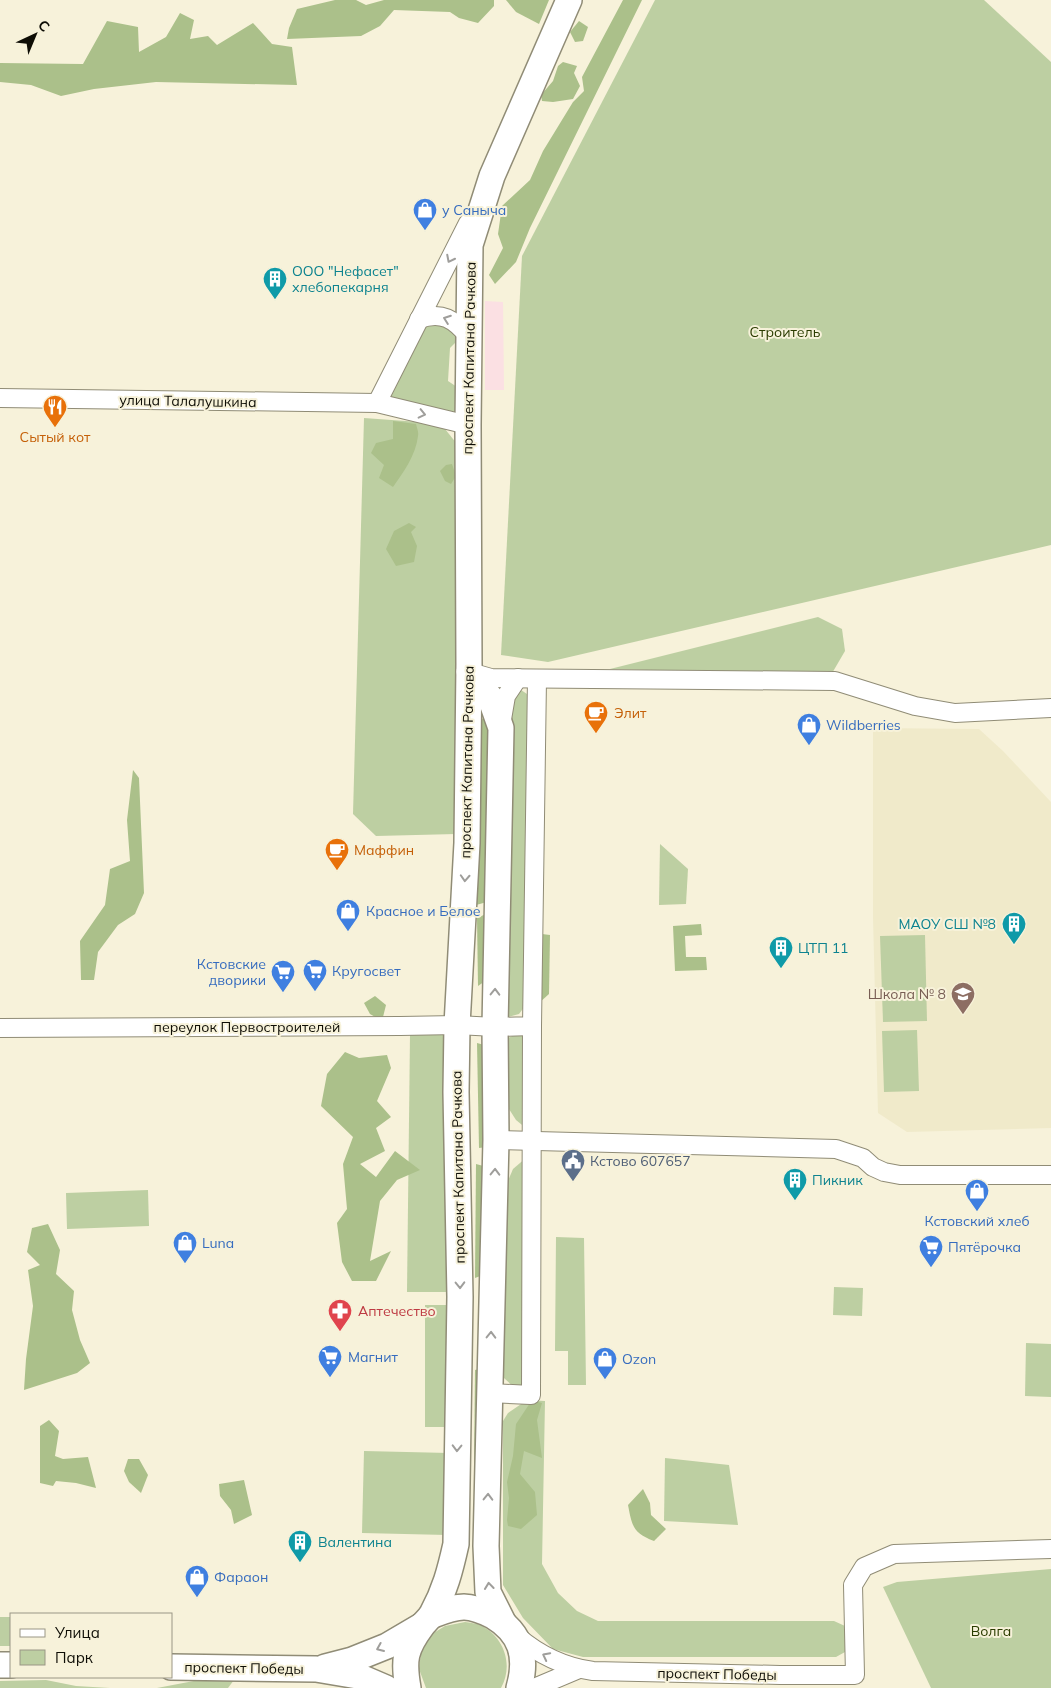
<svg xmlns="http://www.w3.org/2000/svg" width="1051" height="1688" font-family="Mulish,sans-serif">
<rect width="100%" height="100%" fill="#f7f2da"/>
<path fill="#fbe0e3" d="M485,301l18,1 1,88h-19z"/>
<path fill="#f0eaca" d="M873,728l106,1 24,22 48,51v326l-144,4 -29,-19 -5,-196z"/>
<g fill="#bdcfa2">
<path d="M655,0h329l67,62v483l-503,117 -47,-7 21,-399z"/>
<path d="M429,318l28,10 1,12 -8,8 -2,33 9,6 -1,26 -65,-16z"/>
<path d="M364,418l69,5 12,6 12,15 -1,390 -80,2 -23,-22z"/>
<path d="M818,617l24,12 3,22 -14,24 -221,-6z"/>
<path d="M521,690l6,4 4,11 -3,297 -9,12 -11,3v-309z"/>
<path d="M660,844l28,25 -2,35 -27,1z"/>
<path d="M925,935l2,86 -44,1 -3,-86z"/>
<path d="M917,1030l2,61 -35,1 -2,-61z"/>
<path d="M519,1033l8,8v88l-11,-9 -7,-11 -1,-71z"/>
<path d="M410,1035h42l-1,257h-44z"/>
<path d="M527,1157l-1,231h-11l-11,-10v-188l9,-21z"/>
<path d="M148,1190l1,36 -82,3 -1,-36z"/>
<path d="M556,1237l28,1 2,147h-18v-34h-13z"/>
<path d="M834,1287l29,1 -1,28 -29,-1z"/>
<path d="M425,1305h27l-2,122h-25z"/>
<path d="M1026,1343l25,1v53l-26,-1z"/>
<path d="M527,1400l18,1 -3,163 16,29 19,18 21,10h236l11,5v26l-9,5h-253l-30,-8 -30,-31 -20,-33v-164l5,-8z"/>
<path d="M364,1451l85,2 -2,82 -85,-2z"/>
<path d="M665,1458l64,7 9,60 -74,-4z"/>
<path d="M1051,1569v119h-120l-48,-101 14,-5z"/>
<rect x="0" y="1617" width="11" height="29"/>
<path d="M465,1622c5,1 11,1 15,3 24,11 34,40 21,63h-75l-7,-19 2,-16 11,-19 13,-8z"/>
<path d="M46,1680l30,6 34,2h-110v-7z"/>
<path d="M199,1680h35l-6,8h-71z"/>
</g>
<g fill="#abc08a">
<path d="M335,0h21l10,5 18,-5h110v6l-16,17 -19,-5 -9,-6 -56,-2 -14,16 -19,10 -74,3 2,-11 8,-19z"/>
<path d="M506,0h43l-10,24 -23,-12z"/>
<path d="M623,0h19l-112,228 -14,34 -21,22 -6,-9 14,-27 -5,-14 4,-28 28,-26 13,-29 30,-49 11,-11 -2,-14z"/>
<path d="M180,13l14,7 -4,19 18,-3 9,9 36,-22 19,21 20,3 5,38 -141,-3 -62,7 -33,7 -30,-11 -31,-3v-19l83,1 24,-43 31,6 1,25 27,-15z"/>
<path d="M579,21l9,6 -5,14 -8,1 -5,-10z"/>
<path d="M563,62l14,4 -3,7 6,13 -7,13 -20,3 -11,-1 -1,-6 12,-14 5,-15z"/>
<path d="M393,421l23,3c1,4 3,9 2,12 -2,19 -15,37 -25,51l-14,-9 5,-13 -13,-12 5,-10 17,-4z"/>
<path d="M452,464l4,12 -5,8 -6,-3 -5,-10 6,-6z"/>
<path d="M409,523l7,4 -5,5 6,14 -3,16 -18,4 -10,-17 8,-18z"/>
<path d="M480,718l11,3 -4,181 -11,3z"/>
<path d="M133,770l6,8 5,115 -9,21 -17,11 -20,27 -4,28h-13l-1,-39 25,-36 5,-36 20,-8 -3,-41z"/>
<path d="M488,913l3,64 -13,9 -1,-68z"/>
<path d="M701,924l1,11 -17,1 1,21h20l1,13 -32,1 -2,-45z"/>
<path d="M542,934l8,1 -1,59 -10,9z"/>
<path d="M375,996l11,9 -4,16 -12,-7 -6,-11z"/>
<path d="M477,1043l11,3 -1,101 -8,1z"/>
<path d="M345,1052l14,6 28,-3 4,13 -14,33 14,16 -15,11 9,23 -25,13 16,13 19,-26 25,19 -23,10 -17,21 -10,60 21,-10 -15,30h-24l-10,-19 -5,-39 10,-14 -4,-45 10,-27 -32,-31 6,-32z"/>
<path d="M476,1164l11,3 -4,108 -8,3z"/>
<path d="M48,1224l12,26 -4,24 18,17 -2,19 8,30 10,23 -13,10 -53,17 2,-31 7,-53 -5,-36 12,-5 -13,-13 5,-24z"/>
<path d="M483,1368l-1,96 -8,1 1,-95z"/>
<path d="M532,1400l10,3 -5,17 5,38 -18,-7 -4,23 15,18 2,23 -16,14 -13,-3 -1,-6 2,-22 -2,-16 6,-26 3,-32z"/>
<path d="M49,1420l10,11 -4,25 8,3 25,-2 8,31 -20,-5 -20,-2 -3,5 -13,-3v-57z"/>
<path d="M128,1459h11l9,16 -7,18 -12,-11 -5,-11z"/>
<path d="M244,1480l8,35 -18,9 -3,-14 -11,-14 -1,-12z"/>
<path d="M643,1489l7,14 1,12 15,14 -12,12c-21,-8 -22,-15 -26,-36z"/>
</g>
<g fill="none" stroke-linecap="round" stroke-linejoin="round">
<defs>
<g id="street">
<path d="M419,319c23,-8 35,0 50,18"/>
<path d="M0,398l377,5 91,22"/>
<path d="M377,403l91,-180"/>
<path d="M470,672l21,6 344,3 80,25 40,7 96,-5"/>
<path d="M501,725l5,-29 12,-18"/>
<path d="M0,1028l400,-2 57,-1 38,2 37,-1 5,-347"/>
<path d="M496,1140l340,9 27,9 10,9 11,5 16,3h151"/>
<path d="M490,1393l41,2 1,-369"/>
<path d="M517,1636c22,19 47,31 76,35l187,4h75l-2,-90 11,-18 30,-13 157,-5"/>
<path d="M534,1688l45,-19"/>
</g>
<g id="secondary">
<path d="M469,672l21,25 11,31 -6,299 1,113 -10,406 2,46 15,30"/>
<path d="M431,1616c10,-4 21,-9 33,-9 9,0 21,5 29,9 28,17 35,40 26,72"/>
<path d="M0,1665h11"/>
<path d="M171,1667l145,2 42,7 28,12"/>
<path d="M325,1667l27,-7 35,-14 34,-20"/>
<path d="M408,1688c-5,-28 -3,-39 14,-62 3,-4 7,-7 10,-12 13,-24 18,-43 24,-70l4,-247 -4,-205 1,-67 10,-182 2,-179 -1,-239 2,-180 22,-69 77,-176"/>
</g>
</defs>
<use href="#street" stroke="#908c76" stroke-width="20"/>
<use href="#secondary" stroke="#908c76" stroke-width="28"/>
<use href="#street" stroke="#fff" stroke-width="18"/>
<use href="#secondary" stroke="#fff" stroke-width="25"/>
</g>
<defs><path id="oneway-chevron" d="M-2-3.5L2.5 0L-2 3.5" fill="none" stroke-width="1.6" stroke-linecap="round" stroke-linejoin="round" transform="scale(1.25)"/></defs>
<g stroke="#9f9e9b">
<use href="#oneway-chevron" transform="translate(450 259) rotate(117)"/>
<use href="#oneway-chevron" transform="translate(447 319) rotate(-160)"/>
<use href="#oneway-chevron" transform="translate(422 414) rotate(13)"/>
<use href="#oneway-chevron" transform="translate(465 878) rotate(93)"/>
<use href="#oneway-chevron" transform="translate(495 992) rotate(-89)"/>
<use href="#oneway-chevron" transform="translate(495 1172) rotate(-89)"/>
<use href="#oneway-chevron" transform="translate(460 1285) rotate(89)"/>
<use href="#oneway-chevron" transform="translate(491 1335) rotate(-89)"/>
<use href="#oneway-chevron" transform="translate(457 1448) rotate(91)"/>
<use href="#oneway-chevron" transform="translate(488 1497) rotate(-89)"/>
<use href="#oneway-chevron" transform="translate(489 1586) rotate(-96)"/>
<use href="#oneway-chevron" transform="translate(380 1648) rotate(157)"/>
<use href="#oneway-chevron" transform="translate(546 1656) rotate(-153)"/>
</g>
<defs>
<symbol id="shop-pin" viewBox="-11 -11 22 30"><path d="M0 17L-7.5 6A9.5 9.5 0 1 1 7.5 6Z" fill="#3f7fe0" stroke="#f7f2da"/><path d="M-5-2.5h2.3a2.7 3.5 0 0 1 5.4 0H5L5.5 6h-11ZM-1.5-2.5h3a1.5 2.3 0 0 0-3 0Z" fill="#fff"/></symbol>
<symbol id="building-pin" viewBox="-11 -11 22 30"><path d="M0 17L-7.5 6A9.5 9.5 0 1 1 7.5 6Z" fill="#0f9aa8" stroke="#f7f2da"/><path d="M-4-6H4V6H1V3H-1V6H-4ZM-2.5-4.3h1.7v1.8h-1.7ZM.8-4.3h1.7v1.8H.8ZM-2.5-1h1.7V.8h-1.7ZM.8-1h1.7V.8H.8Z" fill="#fff"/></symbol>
<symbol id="restaurant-pin" viewBox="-11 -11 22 30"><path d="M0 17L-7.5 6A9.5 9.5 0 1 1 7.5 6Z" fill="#e8710a" stroke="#f7f2da"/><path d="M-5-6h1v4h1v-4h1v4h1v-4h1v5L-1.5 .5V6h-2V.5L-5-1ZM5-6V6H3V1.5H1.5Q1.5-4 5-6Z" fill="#fff"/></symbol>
<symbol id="cafe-pin" viewBox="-11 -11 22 30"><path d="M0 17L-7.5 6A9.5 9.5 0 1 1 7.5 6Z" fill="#e8710a" stroke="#f7f2da"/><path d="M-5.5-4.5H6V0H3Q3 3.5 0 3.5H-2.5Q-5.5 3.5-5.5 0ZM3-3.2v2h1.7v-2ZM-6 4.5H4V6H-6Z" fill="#fff"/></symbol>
<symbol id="supermarket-pin" viewBox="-11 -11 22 30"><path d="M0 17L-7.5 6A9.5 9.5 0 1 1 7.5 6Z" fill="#3f7fe0" stroke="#f7f2da"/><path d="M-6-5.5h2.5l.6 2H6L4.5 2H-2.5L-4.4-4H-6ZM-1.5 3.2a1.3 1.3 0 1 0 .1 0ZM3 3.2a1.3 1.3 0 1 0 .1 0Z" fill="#fff"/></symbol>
<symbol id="school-pin" viewBox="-11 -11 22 30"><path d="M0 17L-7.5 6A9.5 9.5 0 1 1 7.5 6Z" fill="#8d6e63" stroke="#f7f2da"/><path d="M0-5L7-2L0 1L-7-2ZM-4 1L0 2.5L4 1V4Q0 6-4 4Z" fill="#fff"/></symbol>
<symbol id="civic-pin" viewBox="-11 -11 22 30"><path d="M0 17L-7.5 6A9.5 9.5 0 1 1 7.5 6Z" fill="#5c6f8a" stroke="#f7f2da"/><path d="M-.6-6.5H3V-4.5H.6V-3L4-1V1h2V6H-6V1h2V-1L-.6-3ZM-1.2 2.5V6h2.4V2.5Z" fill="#fff"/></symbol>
<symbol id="pharmacy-pin" viewBox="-11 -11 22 30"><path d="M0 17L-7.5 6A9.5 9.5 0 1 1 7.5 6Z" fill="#e0444e" stroke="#f7f2da"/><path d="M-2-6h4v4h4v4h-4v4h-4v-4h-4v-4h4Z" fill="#fff"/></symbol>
</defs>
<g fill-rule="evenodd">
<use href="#shop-pin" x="411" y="196" width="28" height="38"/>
<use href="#building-pin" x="261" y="265" width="28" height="38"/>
<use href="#restaurant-pin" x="41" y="393" width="28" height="38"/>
<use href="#cafe-pin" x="582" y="699" width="28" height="38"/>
<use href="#shop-pin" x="795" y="711" width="28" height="38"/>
<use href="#cafe-pin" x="323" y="836" width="28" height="38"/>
<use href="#shop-pin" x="334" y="897" width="28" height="38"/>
<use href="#building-pin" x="1000" y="910" width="28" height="38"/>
<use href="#building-pin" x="767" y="934" width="28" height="38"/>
<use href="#supermarket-pin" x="301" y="957" width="28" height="38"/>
<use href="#supermarket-pin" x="269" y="958" width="28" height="38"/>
<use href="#school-pin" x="949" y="980" width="28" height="38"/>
<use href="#civic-pin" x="559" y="1147" width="28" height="38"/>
<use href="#building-pin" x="781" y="1166" width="28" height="38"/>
<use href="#shop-pin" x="963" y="1177" width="28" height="38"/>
<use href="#shop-pin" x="171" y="1229" width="28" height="38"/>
<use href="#supermarket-pin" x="917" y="1233" width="28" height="38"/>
<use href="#pharmacy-pin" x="326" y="1297" width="28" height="38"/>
<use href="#supermarket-pin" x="316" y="1343" width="28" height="38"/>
<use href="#shop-pin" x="591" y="1345" width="28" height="38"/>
<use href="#building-pin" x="286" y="1528" width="28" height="38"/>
<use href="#shop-pin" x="183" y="1563" width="28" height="38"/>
</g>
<g text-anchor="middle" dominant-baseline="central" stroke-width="4" stroke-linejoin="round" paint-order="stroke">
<g font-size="14" fill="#366cbe" stroke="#f7f2da" text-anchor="start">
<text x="442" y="210">у Саныча</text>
<text x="826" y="725">Wildberries</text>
<text x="366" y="911">Красное и Белое</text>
<text x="266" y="964" text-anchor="end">Кстовские<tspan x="266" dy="16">дворики</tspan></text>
<text x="332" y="971">Кругосвет</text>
<text x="977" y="1221" text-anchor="middle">Кстовский хлеб</text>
<text x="202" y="1243">Luna</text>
<text x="948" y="1247">Пятёрочка</text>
<text x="348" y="1357">Магнит</text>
<text x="622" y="1359">Ozon</text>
<text x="214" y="1577">Фараон</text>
</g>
<g font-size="14" fill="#0d838f" stroke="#f7f2da" text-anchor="start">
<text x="292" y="271">ООО "Нефасет"<tspan x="292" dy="16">хлебопекарня</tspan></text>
<text x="996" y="924" text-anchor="end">МАОУ СШ №8</text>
<text x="798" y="948">ЦТП 11</text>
<text x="812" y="1180">Пикник</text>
<text x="318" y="1542">Валентина</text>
</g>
<g font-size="14" fill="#2b3c00" stroke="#f7f2da">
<text x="785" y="332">Строитель</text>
<text x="991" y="1631">Волга</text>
</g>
<g font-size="14" fill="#0e0d05" stroke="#f7f2da">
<text transform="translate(469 358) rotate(-89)">проспект Капитана Рачкова</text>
<text transform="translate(188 401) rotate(1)">улица Талалушкина</text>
<text transform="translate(467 762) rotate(-89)">проспект Капитана Рачкова</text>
<text x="247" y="1027">переулок Первостроителей</text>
<text transform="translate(458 1167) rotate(-91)">проспект Капитана Рачкова</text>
<text transform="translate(244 1668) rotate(1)">проспект Победы</text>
<text transform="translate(717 1674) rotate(1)">проспект Победы</text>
</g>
<g font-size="14" fill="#c56008" stroke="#f7f2da" text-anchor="start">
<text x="55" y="437" text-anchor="middle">Сытый кот</text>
<text x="614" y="713">Элит</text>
<text x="354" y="850">Маффин</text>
</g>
<g font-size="14" fill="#785e54" stroke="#f7f2da" text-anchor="end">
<text x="946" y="994">Школа № 8</text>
</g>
<g font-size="14" fill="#4e5e75" stroke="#f7f2da" text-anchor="start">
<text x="590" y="1161">Кстово 607657</text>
</g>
<g font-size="14" fill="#be3a42" stroke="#f7f2da" text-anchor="start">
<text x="358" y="1311">Аптечество</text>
</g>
</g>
<rect x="10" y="1613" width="162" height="65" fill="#f7f2da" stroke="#9a9685"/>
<rect x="20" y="1629" width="25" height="8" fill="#ffffff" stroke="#9a9685"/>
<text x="55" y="1638" font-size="15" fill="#0e0d05">Улица</text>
<rect x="20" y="1650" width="25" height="15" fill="#bdcfa2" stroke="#9a9685"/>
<text x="55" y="1663" font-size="15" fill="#0e0d05">Парк</text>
<g transform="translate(35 35) rotate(44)" stroke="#f7f2da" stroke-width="4" paint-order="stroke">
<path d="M0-4L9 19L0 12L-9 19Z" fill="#0e0d05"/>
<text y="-8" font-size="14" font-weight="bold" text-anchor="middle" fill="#0e0d05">С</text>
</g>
</svg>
